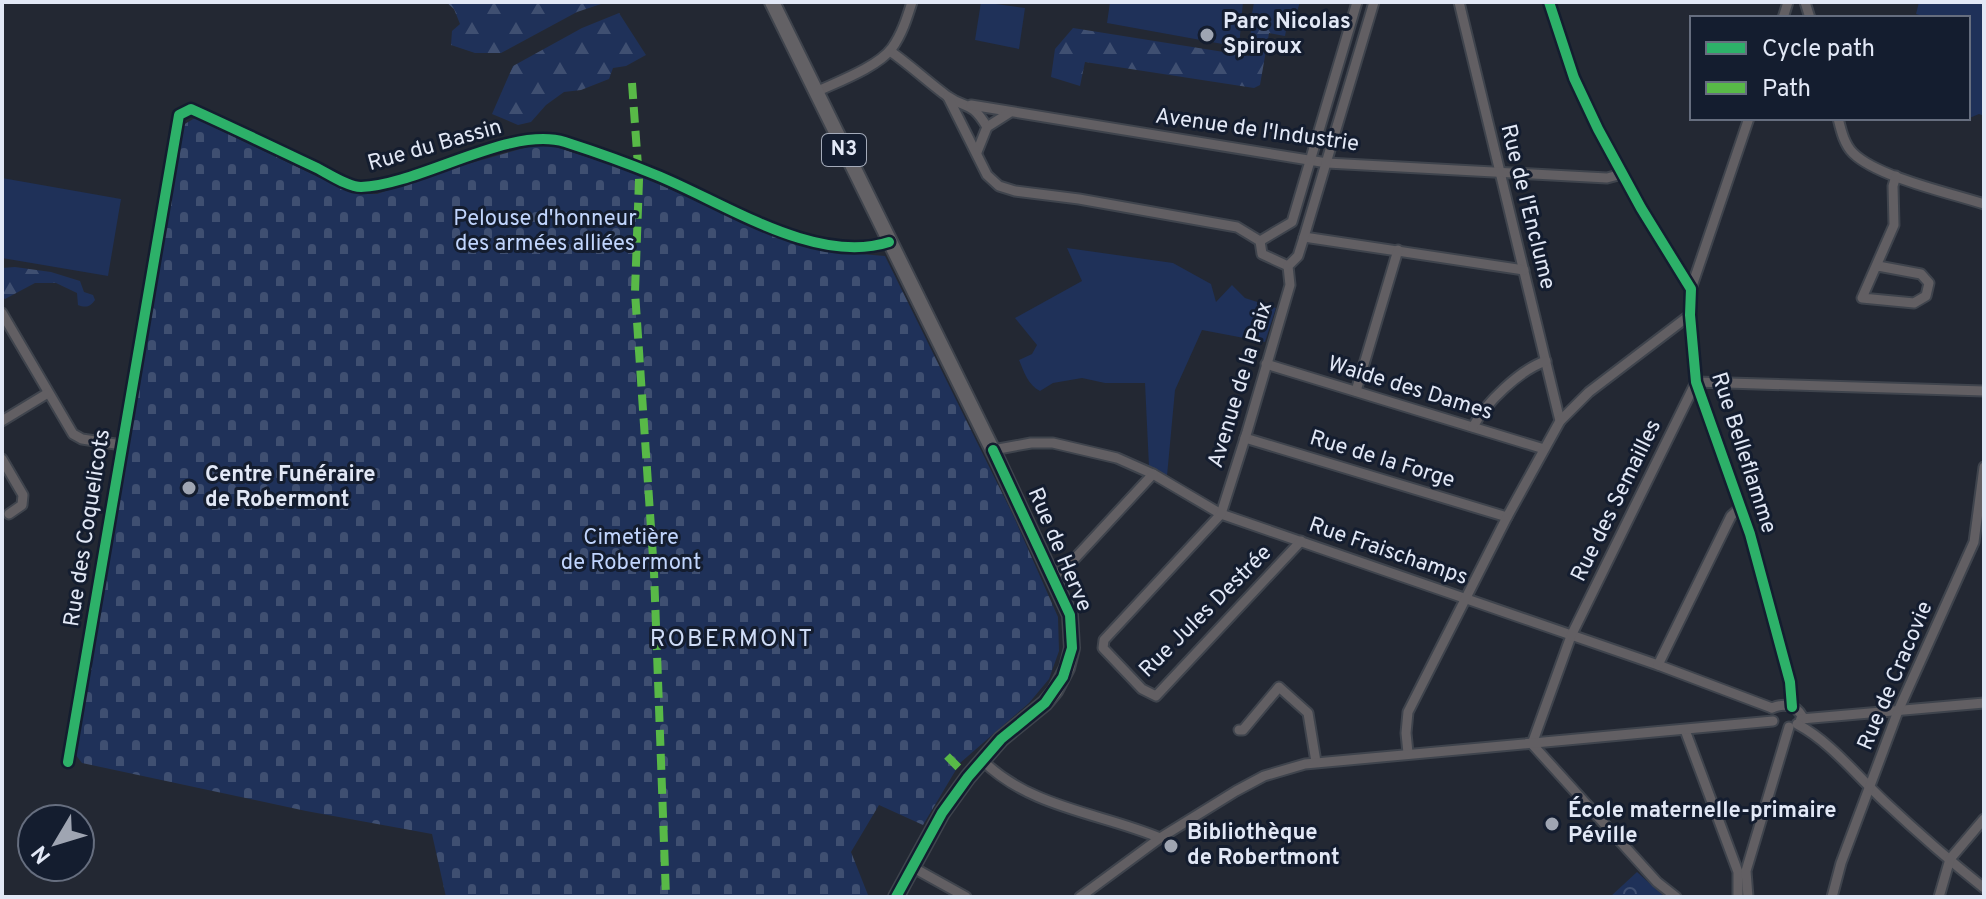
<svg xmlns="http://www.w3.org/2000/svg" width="1986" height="899" font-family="Overpass,sans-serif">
<defs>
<pattern id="forest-firs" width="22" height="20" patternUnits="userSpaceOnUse" patternTransform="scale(2)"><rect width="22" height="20" fill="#1f3159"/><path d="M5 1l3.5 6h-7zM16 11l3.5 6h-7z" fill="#3f4f71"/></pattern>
<pattern id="cemetery-stones" width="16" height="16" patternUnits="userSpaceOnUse" patternTransform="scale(2)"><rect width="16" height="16" fill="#1f3159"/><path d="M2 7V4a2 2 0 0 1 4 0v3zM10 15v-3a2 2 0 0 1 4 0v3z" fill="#3f4f71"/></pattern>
<pattern id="park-crowns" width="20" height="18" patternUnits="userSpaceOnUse" patternTransform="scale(2)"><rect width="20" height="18" fill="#1f3159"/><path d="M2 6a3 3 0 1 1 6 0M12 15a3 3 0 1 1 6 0" fill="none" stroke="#3f4f71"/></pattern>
</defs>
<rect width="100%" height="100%" fill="#232833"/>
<g fill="#1f3159">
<path d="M981,2l44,6 -6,41 -44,-9z"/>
<path d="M1110,2h133l-4,45 -132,-24z"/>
<path d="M1254,2h46l-8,26 -40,-14z"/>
<path d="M1919,2h65v114l-5,-2 -12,5 3,-11 -2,-2v-88h-39l-13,-4z"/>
<path d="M2,178l119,21 -13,77 -106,-18z"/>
<path d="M1067,248l106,15 38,21 5,18 16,-17 13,13 31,10 -11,34 -63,-12 -27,60 -8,86 -18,-9 -4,-84h-40l-23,-5 -29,5 -13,8c-12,-6 -16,-19 -21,-31l13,-6 5,-9 -22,-27 67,-37z"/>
</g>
<g fill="url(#forest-firs)">
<path d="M446,2h161l-30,10 -76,41h-26l-24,-8 1,-14 8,-7 -6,-15z"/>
<path d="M619,13l27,42 -20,11 -13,2 -4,11 -28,11 -17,2 -18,13 -15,17 -13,3 -26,-11 21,-48 69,-38z"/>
<path d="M1252,14l35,11 -2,11 -16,-3 -9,52 -6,3 -169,-26 -5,24 -29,-9 4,-28 18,-21 176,28z"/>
<path d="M15,267l36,5 29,9 4,11 9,3 2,5c-5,7 -9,8 -17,5l-1,-12 -21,-10h-21l-30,16 -3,-2v-29z"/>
</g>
<path fill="url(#cemetery-stones)" d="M195,118l144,69 25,7h13l80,-27 78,-22h15l80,26 146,66 30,9 30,6 49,4 128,259 45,102 1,34 -10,28 -20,24 -69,60 -37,62 -44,-20 -28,47 17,43 -422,2 -14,-63 -126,-23 -224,-48 -7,-9 108,-629z"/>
<path fill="url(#park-crowns)" d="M1637,872l28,25h-55z"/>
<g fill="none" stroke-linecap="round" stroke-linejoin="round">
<defs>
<g id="minor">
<path d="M1459,2l101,419"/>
<path d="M1549,2l25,76 24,51 43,79 50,81 -1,26 6,67 54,152 40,148 2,25"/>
<path d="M1805,2l5,16"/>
<path d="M1783,18l5,-16"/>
<path d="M890,51c20,14 38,31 57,45 20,14 24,4 40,31l-10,25"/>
<path d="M816,92c21,-10 62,-25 76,-44 10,-14 15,-30 20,-46"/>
<path d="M948,97l39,78 12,11 16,5 64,8 158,28 23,14"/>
<path d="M971,105l356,58 280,15 15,-4"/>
<path d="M1838,118c3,12 6,26 15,35 24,24 97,40 131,51"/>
<path d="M987,127l22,-14"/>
<path d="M1304,237l220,33"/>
<path d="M1288,266l-26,-12 -2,-13 32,-19 65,-220"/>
<path d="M1878,266l43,8 8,9 -3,13 -12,7 -52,-5 32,-73 -1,-39 3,-10"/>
<path d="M1691,289l58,-171"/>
<path d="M2,313l71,121 9,5 40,6"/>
<path d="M1266,364l278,85"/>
<path d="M1356,391l42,-141"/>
<path d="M2,421l46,-28"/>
<path d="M1473,427c12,-24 48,-58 73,-66"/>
<path d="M1245,438l262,79"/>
<path d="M993,450l38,-7h22l64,15 36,16 68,40 437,151 114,43"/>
<path d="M2,459l21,36 -1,10 -13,9"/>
<path d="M1301,541l-145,155 -14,-7 -39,-41 1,-8 117,-126 26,-82 43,-147 -2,-19 10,-10 6,-19 70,-235"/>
<path d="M1052,577l14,-9 87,-94"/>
<path d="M1658,665l73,-149 10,-9"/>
<path d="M1772,708c12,-5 23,-4 30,8l-2,6"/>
<path d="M1801,719l183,-16"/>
<path d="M1797,724c34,18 60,52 88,78 32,30 65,59 99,86"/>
<path d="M1239,730h4l36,-43 29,26 8,49"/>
<path d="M1685,730l53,142v25"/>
<path d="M1532,744l39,-108 125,-254 288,9"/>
<path d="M1532,744l125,138 19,15"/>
<path d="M1408,753l-2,-20 2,-21 99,-195 53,-96 29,-29 101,-77"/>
<path d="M982,760c48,48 119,53 178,78"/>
<path d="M68,762l111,-647 12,-6c42,19 84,39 126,59 12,6 31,19 44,19 59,-2 149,-62 204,-45 31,10 62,21 91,33 67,27 160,91 233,67"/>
<path d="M912,867l54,30"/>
<path d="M1080,897l80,-59 76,-47 28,-15 41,-12 468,-43"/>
<path d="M1748,897l-2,-26 43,-144"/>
<path d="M1832,897l9,-34 57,-152 76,-169 10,-75"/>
<path d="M1939,897l11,-38 34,-40"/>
</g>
<path id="primary" d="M772,2l226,459 72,154 2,33 -5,20 -12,23 -10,12 -44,36 -33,38 -26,36 -46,84"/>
</defs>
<use href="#minor" stroke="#3f444d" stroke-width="13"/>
<use href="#primary" stroke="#3f444d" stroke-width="18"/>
<use href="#minor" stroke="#625f63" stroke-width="9"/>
<use href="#primary" stroke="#636165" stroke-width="14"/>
<g stroke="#58b947" stroke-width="8" stroke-dasharray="16 8" stroke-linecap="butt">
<path d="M632,83l7,97 -4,112 19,280 12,325"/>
<path d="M947,756l21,21"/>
</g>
<defs>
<g id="cycleway">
<path d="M1549,2l25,76 24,51 43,79 50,81 -1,26 6,67 54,152 40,148 2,25"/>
<path d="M68,762l111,-647 12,-6c42,19 84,39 126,59 12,6 31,19 44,19 59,-2 149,-62 204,-45 31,10 62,21 91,33 67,27 160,91 233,67"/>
<path d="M896,897l46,-84 26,-36 33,-38 44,-36 18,-26 9,-29 -2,-33 -77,-165"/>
</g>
</defs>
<use href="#cycleway" stroke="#141d2f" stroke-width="15"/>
<use href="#cycleway" stroke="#2db169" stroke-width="10"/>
</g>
<g fill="#9fa5b2" stroke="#141d2f" stroke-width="3">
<circle cx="1207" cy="35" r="8"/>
<circle cx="189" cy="488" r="8"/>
<circle cx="1552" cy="824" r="8"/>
<circle cx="1171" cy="846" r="8"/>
</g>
<g text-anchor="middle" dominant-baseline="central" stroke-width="6" stroke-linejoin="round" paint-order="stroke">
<rect fill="#141d2f" stroke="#a4abba" stroke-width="2" x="822" y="134" width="44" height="32" rx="6"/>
<g font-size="20" font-weight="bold" fill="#e2e8f6">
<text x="844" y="150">N3</text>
</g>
<g font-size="22" font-weight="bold" fill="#e2e8f6" stroke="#141d2f" text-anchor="start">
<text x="1223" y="22">Parc Nicolas<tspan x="1223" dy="25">Spiroux</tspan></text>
<text x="205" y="475">Centre Funéraire<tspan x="205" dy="25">de Robermont</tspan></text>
<text x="1568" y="811">École maternelle-primaire<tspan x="1568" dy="25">Péville</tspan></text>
<text x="1187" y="833">Bibliothèque<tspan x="1187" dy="25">de Robertmont</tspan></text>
</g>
<g font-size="22" fill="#e2e8f6" stroke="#141d2f">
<text transform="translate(1257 131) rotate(8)">Avenue de l'Industrie</text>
<text transform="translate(435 146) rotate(-16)">Rue du Bassin</text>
<text transform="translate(1527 207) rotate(76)">Rue de l'Enclume</text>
<text transform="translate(1241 385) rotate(-73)">Avenue de la Paix</text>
<text transform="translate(1410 389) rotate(17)">Waide des Dames</text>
<text transform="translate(1743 453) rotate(72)">Rue Belleflamme</text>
<text transform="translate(1382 460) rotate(17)">Rue de la Forge</text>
<text transform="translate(1617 501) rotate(-64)">Rue des Semailles</text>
<text transform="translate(88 528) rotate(-81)">Rue des Coquelicots</text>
<text transform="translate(1059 550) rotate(67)">Rue de Herve</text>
<text transform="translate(1388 552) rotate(19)">Rue Fraischamps</text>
<text transform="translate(1206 612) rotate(-45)">Rue Jules Destrée</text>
<text transform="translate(1896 676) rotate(-67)">Rue de Cracovie</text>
</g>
<g font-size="22" fill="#c1d5fd" stroke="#141d2f">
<text x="545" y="219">Pelouse d'honneur<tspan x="545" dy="25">des armées alliées</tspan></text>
<text x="631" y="538">Cimetière<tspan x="631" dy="25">de Robermont</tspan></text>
</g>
<g font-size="24" letter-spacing="2" fill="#cfdcf6" stroke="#141d2f">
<text x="732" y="640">ROBERMONT</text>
</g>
</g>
<rect width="1986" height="899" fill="none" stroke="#e2e8f6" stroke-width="8"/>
<rect x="1690" y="16" width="280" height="104" fill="#141d2f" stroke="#666e7f" stroke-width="2"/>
<rect x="1706" y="42" width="40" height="12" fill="#2db169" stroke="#666e7f" stroke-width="2"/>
<text x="1762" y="56" font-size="24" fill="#e2e8f6">Cycle path</text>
<rect x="1706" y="82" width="40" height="12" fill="#58b947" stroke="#666e7f" stroke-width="2"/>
<text x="1762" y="96" font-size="24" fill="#e2e8f6">Path</text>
<g transform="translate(56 843) rotate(232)"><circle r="38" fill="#141d2f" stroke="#666e7f" stroke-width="2"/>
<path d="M0-6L14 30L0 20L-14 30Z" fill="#9fa5b2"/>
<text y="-12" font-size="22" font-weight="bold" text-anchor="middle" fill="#e2e8f6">N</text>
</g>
</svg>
